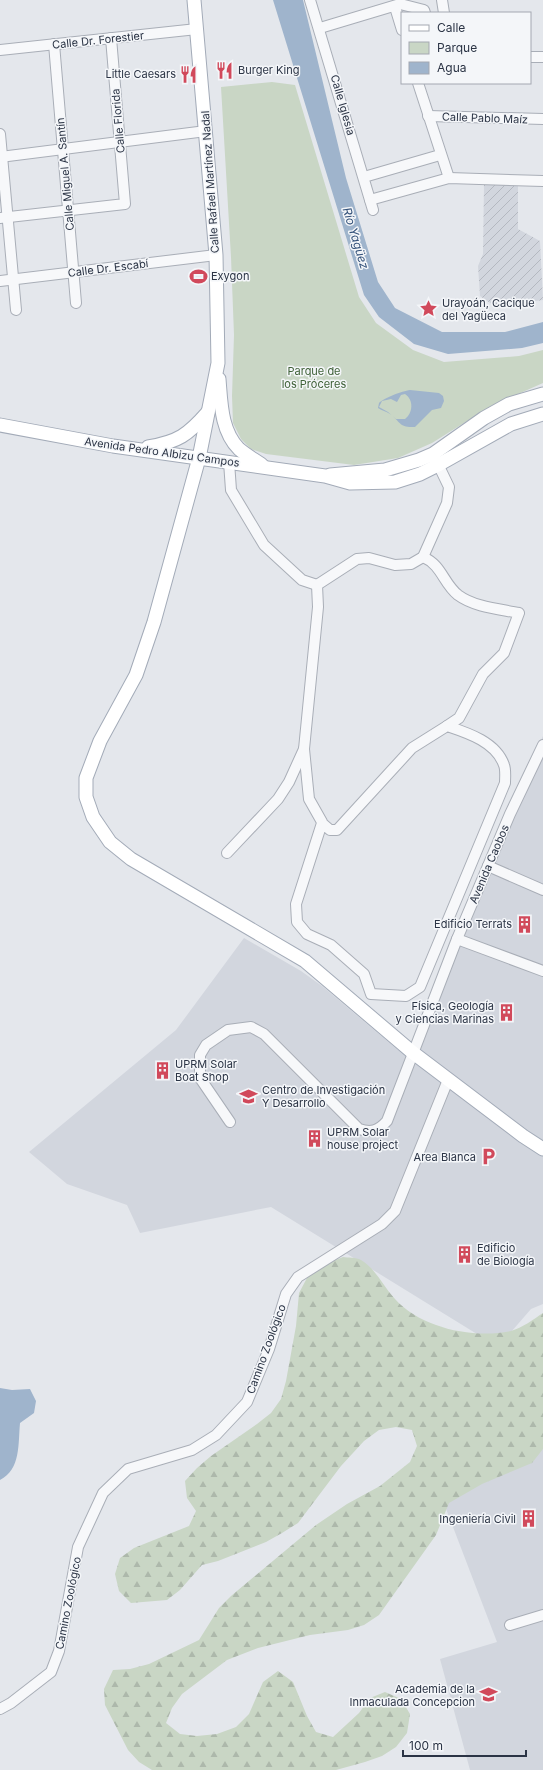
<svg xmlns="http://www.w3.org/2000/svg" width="543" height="1770" font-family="Inter,sans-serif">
<defs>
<pattern id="industrial-furrows" width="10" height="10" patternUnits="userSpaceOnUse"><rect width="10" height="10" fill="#d2d6de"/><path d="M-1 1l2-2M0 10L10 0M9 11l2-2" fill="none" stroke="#b4b8c0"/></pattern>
<pattern id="forest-firs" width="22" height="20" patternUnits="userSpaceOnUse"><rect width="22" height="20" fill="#c9d6c5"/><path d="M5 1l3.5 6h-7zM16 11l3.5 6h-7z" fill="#adb8ab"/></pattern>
</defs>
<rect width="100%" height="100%" fill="#e4e7ec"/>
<g fill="#d2d6de">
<path d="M543,736v568l-12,5 -33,38 -227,-140 -131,26 -13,-28 -60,-21 -38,-32 147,-122 68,-92 57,33 21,15 76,64 9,-2 5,-6 42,-104z"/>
<path d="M543,1449v321h-73l-30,-111 57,-17 -57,-149z"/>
</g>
<path fill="url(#industrial-furrows)" d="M484,184l34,2v43l22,12 3,59 -47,7 -16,-11 -2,-30 5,-12z"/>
<path fill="url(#forest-firs)" d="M343,1257c5,1 13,0 18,3 15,9 22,26 34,39 26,29 78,40 116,32 11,-3 23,-12 32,-18v136l-11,14 -50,21 -33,19 -13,32 -57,80 -15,10 -16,5 -38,5 -52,13 -31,12 -45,34 -10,14 -6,15 14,11 17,2 20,-2 19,-7 13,-13 14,-32 15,-11 15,11 14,34 9,16 17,5 26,-24 11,-15 15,-6 16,7 9,15 -3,19 -11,14 -14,9 -17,6 -29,8h-184l-13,-8 -11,-12 -23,-45 -1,-16 9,-19 17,-1 19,-5 50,-24 20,-32 12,-12 85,-71 31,-21 33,-18 30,-24 7,-16 -5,-16 -16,-3 -17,3 -15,11 -23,25 -43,57 -16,10 -16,9 -48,19 -16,4 -22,25 -13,10 -36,3 -12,-12 -4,-17 5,-16 14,-10 55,-22 7,-15 -9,-13 -2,-17 12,-13 14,-12 46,-32 14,-11 10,-14 5,-18 10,-55 3,-33 8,-15 14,-12z"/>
<path fill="#c9d6c5" d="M272,82l23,3 64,212 17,26 37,27 31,12 75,-6 24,-6v33l-52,23 -59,37 -34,15 -44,7 -88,-11 -15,-5 -10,-10 -8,-16 -1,-27 2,-61 -3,-78 -10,-170z"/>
<g fill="#9fb4cc" fill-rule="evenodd">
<path d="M273,0h30l43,178 32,104 17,26 47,24h63l38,-10v21l-21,5 -74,6 -34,-10 -35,-27 -15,-22z"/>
<path d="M410,390l29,3 4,3 1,5 -3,7 -9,2 -17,17c-16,1 -14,-5 -25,-13 -4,-3 -8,-3 -12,-6l1,-5c5,-5 23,-12 31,-13zM405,394c9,6 8,19 0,25h-9l-8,-7 -9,-5 3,-6 9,-2 6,3 4,-7z"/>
<path d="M0,1388l12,2 18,-1 6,12 -2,12 -14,10c-2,21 1,46 -20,57z"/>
</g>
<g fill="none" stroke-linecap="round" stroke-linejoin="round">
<defs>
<g id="minor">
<path d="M310,0l63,210"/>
<path d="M442,0l2,13"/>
<path d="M395,7l7,23"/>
<path d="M320,28l80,-24 24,6 1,3"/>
<path d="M54,44l22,259"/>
<path d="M0,50l197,-21"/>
<path d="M530,57h13"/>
<path d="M418,83l31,95"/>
<path d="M428,116l115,3"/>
<path d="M0,134l16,176"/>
<path d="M0,157l206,-26"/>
<path d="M364,177l76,-22"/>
<path d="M370,200l79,-22 94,3"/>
<path d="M0,218l125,-14 -14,-166"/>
<path d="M0,281l216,-26"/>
<path d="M229,462l2,28 33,55 38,35 15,5"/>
<path d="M423,557c19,8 20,26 35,38 16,12 41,14 61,18l-15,40 -21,21 -24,44 -12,8"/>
<path d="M304,749l5,50 13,23v1l8,7h7l75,-82 35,-22c21,7 49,16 57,39 2,5 1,13 1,18l-85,204 -14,9 -35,-2 -7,-20 -33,-29 -24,-11 -10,-12 -1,-18 26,-81"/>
<path d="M227,853l51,-54 11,-17 15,-33 14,-142 -1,-22 40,-26 12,-1 26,7 16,-1 12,-7 24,-54 2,-16 -13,-27"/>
<path d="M488,866l55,24"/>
<path d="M457,939l86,32"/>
<path d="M230,1122l-30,-44v-23l6,-10 22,-15 23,-3 13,7 95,95c12,4 19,2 28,-8l70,-182 53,-125 33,-69"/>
<path d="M510,1625l33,-10"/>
<path d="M0,1709l11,-6 40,-31 8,-21 19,-104 25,-54 25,-24 64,-19 24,-15 31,-33 22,-53 17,-55 12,-17 84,-53 13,-13 53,-131"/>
</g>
<g id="major">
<path d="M194,0l22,255 2,108 -19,95 -45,164 -18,53 -36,66 -14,37v19l7,20 17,25 21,17 174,102 107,91 111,84 20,13"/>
<path d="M219,379c2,24 2,52 20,70 7,6 16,11 23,16"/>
<path d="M0,425l113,21 212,30 25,7 45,-1 25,-8 18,-9 73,-41 32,-10"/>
<path d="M148,447c30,-5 40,-12 60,-35"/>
<path d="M330,475l55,-5 34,-10 14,-6 51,-36 25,-14 34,-10"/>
</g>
</defs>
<use href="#minor" stroke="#a9aeb7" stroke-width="12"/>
<use href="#major" stroke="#a3abb8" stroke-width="15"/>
<use href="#minor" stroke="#f7f8fa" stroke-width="10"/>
<use href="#major" stroke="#fff" stroke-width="13"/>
</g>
<defs>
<symbol id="restaurant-bare" viewBox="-9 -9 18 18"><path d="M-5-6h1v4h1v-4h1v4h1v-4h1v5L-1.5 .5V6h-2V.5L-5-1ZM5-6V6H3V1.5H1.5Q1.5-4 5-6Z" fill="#d1495b" stroke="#f4f6f9" stroke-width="2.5" paint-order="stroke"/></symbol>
<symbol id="stadium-bare" viewBox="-9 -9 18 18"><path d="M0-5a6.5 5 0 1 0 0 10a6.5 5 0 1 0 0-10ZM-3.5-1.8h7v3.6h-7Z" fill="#d1495b" stroke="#f4f6f9" stroke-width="2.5" paint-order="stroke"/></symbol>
<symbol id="sight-bare" viewBox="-9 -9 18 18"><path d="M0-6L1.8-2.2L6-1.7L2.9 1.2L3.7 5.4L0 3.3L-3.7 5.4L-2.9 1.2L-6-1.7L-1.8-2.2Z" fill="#d1495b" stroke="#f4f6f9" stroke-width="2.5" paint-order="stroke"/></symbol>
<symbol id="building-bare" viewBox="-9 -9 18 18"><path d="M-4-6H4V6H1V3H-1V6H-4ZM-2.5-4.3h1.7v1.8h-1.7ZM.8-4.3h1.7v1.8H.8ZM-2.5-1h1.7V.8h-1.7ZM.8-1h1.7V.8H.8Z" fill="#d1495b" stroke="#f4f6f9" stroke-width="2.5" paint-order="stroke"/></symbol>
<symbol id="university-bare" viewBox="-9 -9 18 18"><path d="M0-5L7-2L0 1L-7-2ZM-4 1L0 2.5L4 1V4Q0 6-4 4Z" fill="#d1495b" stroke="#f4f6f9" stroke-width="2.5" paint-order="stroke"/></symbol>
<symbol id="parking-bare" viewBox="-9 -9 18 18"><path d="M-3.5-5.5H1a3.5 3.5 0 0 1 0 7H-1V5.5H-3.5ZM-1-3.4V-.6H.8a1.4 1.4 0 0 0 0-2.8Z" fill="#d1495b" stroke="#f4f6f9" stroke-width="2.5" paint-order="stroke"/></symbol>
<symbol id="school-bare" viewBox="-9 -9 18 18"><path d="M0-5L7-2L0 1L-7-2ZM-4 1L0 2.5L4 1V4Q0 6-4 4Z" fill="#d1495b" stroke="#f4f6f9" stroke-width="2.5" paint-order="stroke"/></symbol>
</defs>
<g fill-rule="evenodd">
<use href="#restaurant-bare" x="212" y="58" width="25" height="25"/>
<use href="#restaurant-bare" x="176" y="62" width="25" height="25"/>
<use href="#stadium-bare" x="186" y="264" width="25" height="25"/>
<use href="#sight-bare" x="416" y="296" width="25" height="25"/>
<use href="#building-bare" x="512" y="912" width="25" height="25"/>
<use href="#building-bare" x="494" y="1000" width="25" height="25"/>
<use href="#building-bare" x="150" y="1058" width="25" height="25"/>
<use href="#university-bare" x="236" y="1084" width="25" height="25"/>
<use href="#building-bare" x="302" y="1126" width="25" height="25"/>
<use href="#parking-bare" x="476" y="1144" width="25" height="25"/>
<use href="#building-bare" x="452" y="1242" width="25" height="25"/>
<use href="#building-bare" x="516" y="1506" width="25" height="25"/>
<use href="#school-bare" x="476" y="1682" width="25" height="25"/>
</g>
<g text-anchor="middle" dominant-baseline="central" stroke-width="3" stroke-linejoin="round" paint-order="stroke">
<g font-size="11" fill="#2b3445" stroke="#f4f6f9">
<text transform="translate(98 40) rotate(-6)">Calle Dr. Forestier</text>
<text transform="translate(343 105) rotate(74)">Calle Iglesia</text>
<text transform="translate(485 118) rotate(2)">Calle Pablo Maíz</text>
<text transform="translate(118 121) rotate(-95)">Calle Florida</text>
<text transform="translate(65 174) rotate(-95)">Calle Miguel A. Santín</text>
<text transform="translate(210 182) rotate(-94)">Calle Rafael Martínez Nadal</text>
<text transform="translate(108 268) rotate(-7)">Calle Dr. Escabí</text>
<text transform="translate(162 452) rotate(8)">Avenida Pedro Albizu Campos</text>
<text transform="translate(489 864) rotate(-67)">Avenida Caobos</text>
<text transform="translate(266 1349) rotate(-70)">Camino Zoológico</text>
<text transform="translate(68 1603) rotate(-79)">Camino Zoológico</text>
</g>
<g font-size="11" fill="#2b3445" stroke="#f4f6f9" text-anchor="start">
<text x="238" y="70">Burger King</text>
<text x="176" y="74" text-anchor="end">Little Caesars</text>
<text x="211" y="276">Exygon</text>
<text x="442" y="303">Urayoán, Cacique<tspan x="442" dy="13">del Yagüeca</tspan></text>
<text x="512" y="924" text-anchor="end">Edificio Terrats</text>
<text x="494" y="1006" text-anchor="end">Física, Geología<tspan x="494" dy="13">y Ciencias Marinas</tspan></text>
<text x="175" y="1064">UPRM Solar<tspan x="175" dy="13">Boat Shop</tspan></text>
<text x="262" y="1090">Centro de Investigación<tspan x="262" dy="13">Y Desarrollo</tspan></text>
<text x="327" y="1132">UPRM Solar<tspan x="327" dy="13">house project</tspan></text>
<text x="476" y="1157" text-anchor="end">Area Blanca</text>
<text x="477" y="1248">Edificio<tspan x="477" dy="13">de Biología</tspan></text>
<text x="516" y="1519" text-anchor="end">Ingeniería Civil</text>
<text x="475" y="1689" text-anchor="end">Academia de la<tspan x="475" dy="13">Inmaculada Concepcion</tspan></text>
</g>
<g font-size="11" fill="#3f6138" stroke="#f4f6f9">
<text x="314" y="371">Parque de<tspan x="314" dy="13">los Próceres</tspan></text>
</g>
<g font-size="12" font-style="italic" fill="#34527a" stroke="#f4f6f9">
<text transform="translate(356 238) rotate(73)">Río Yagüez</text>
</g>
</g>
<rect x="401" y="12" width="130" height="72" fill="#f4f6f9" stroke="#a4a8b1"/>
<rect x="409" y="25" width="20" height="6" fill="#ffffff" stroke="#a4a8b1"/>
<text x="437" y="32" font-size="12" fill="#2b3445">Calle</text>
<rect x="409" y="42" width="20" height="12" fill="#c9d6c5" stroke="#a4a8b1"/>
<text x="437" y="52" font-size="12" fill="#2b3445">Parque</text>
<rect x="409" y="62" width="20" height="12" fill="#9fb4cc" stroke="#a4a8b1"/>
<text x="437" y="72" font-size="12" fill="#2b3445">Agua</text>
<path d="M403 1750v6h123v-6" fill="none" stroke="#2b3445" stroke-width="2"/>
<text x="409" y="1750" font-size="12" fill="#2b3445" stroke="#f4f6f9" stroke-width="3" paint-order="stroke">100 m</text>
</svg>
